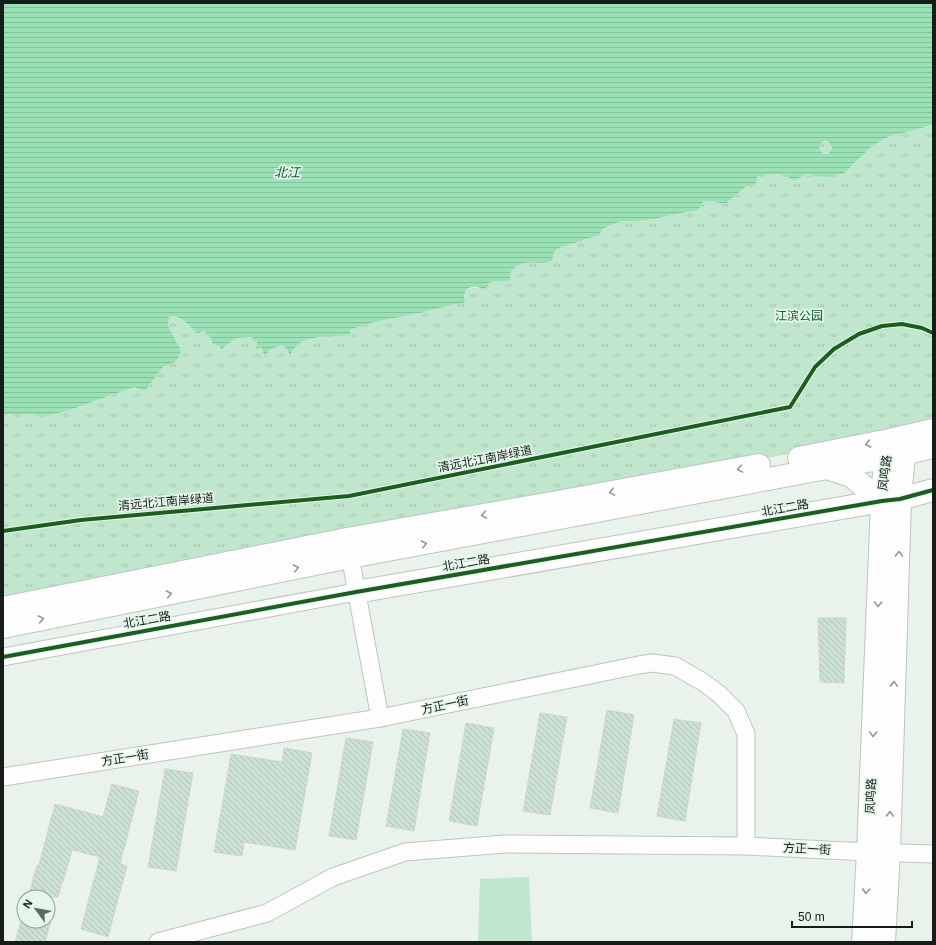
<svg xmlns="http://www.w3.org/2000/svg" width="936" height="945" font-family="Helvetica,'Noto Sans SC',sans-serif">
<defs>
<pattern id="grass-tufts" width="24" height="20" patternUnits="userSpaceOnUse"><rect width="24" height="20" fill="#c1e6ce"/><path d="M3 7l-1-3M5 7V3M7 7l1-3M15 17l-1-3M17 17v-4M19 17l1-3" fill="none" stroke="#a5c5b0"/></pattern>
<pattern id="water-rules" width="6" height="5" patternUnits="userSpaceOnUse"><rect width="6" height="5" fill="#9ae2b6"/><path d="M0 2.5h6" fill="none" stroke="#84c19c"/></pattern>
<pattern id="building-back-hatch" width="6" height="6" patternUnits="userSpaceOnUse"><rect width="6" height="6" fill="#cbe2d3"/><path d="M-1 5l2 2M0 0l6 6M5-1l2 2" fill="none" stroke="#aec1b4"/></pattern>
</defs>
<rect width="100%" height="100%" fill="#e9f3ec"/>
<g fill="url(#grass-tufts)">
<path d="M933,125v294l-85,24 -845,154v-181l5,-2h17l23,2 25,-7 61,-22 11,4 18,-24 12,-5 6,-12 -13,-24 1,-9c11,-3 21,8 27,16l4,1 1,-2 3,-1c6,4 7,8 9,15l2,-3 4,5h5l12,-10 17,-1 4,4 -1,9 4,-3 3,1 1,6 1,3c5,-12 6,-8 17,-12l5,4 3,7c1,-3 2,-6 4,-9 10,-11 38,-12 52,-12l4,-5 3,-2 22,-6 49,-10 28,-7 12,-2c0,-21 9,-13 23,-16v-3c6,-4 8,-2 14,-3 3,0 7,-3 9,-4l1,-6c13,-14 26,-5 41,-10 2,-5 1,-10 7,-13l40,-13 4,-5 10,-6 9,-3h17l15,-2 32,-7 10,-1 3,-2 4,-7 8,-1 15,3c8,-8 17,-16 28,-20l3,-7c7,-2 19,-4 26,-2 5,1 8,5 12,5 7,-3 10,-7 18,-4l40,-11 9,-10 10,-9 16,-9z"/>
<circle cx="825" cy="147" r="7"/>
</g>
<path fill="#c1e6ce" d="M529,877l3,65h-54l2,-63z"/>
<path fill="url(#water-rules)" fill-rule="evenodd" d="M3,3h930v122l-45,12 -16,9 -28,27 -15,4 -16,-1 -4,-2 -4,1 -10,5c-4,0 -7,-4 -12,-5 -6,-2 -19,0 -26,2v4l-3,4 -8,2 -14,11 -6,6 -15,-3 -8,1 -4,7 -3,2 -10,1 -32,7 -15,2h-17l-9,3 -10,5 -4,6 -40,13c-6,3 -5,7 -7,13 -15,5 -28,-4 -41,10l-1,9c-8,3 -15,-1 -23,4v3l-3,2c-2,0 -4,-1 -6,-2 -10,-2 -16,5 -13,14l-1,2 -12,2 -28,7 -49,10 -21,6 -4,2v4l-2,1c-19,3 -51,-3 -58,22 -1,-5 -3,-9 -8,-12 -11,5 -12,0 -17,13l-3,-10 -2,-1 -4,3 1,-9h-3l-2,-4 -16,1 -14,11 -7,-5 -2,2c-1,-7 -4,-12 -10,-15l-5,3c-9,-7 -16,-20 -29,-17l-1,9 13,24 -2,7 -4,5 -12,5 -18,24 -11,-4 -61,22 -25,7 -23,-2h-17l-5,2zM825,140l4,2 3,5c-2,10 -12,9 -13,-1l2,-4z"/>
<g fill="url(#building-back-hatch)" stroke="#ced5d0">
<path d="M818,618h28l-2,65 -24,-1z"/>
<path d="M607,710l27,5 -16,98 -28,-5z"/>
<path d="M540,713l27,4 -17,98 -27,-4z"/>
<path d="M674,719l27,4 -16,98 -28,-5z"/>
<path d="M466,723l28,5 -17,98 -28,-5z"/>
<path d="M403,729l27,4 -16,98 -28,-5z"/>
<path d="M346,738l27,4 -17,98 -27,-4z"/>
<path d="M284,748l28,5 -17,97 -51,-8 -2,14 -28,-4 17,-98 51,8z"/>
<path d="M165,769l28,4 -17,98 -28,-4z"/>
<path d="M112,784l27,7 -19,73 7,2 -19,71 -27,-8 19,-72 -28,-7 -9,32h-1l-4,15h-30l9,-32h2l16,-61 48,13z"/>
<path d="M21,921h30l-6,21h-30z"/>
</g>
<g fill="none" stroke-linecap="round" stroke-linejoin="round">
<defs>
<g id="street">
<path d="M348,545l32,173"/>
<path d="M3,657l353,-65"/>
<path d="M3,777l377,-59 259,-53 13,-2 23,3 28,16 16,12 17,17 10,23v112"/>
<path d="M158,942l109,-29 66,-36 72,-25 100,-8 241,2 122,6 65,2"/>
</g>
<g id="secondary">
<path d="M799,458l91,-18 43,-10"/>
<path d="M827,468l24,8 31,25"/>
<path d="M356,592l526,-91 18,-2 33,-9"/>
<path d="M3,608l344,-69 205,-36 207,-38"/>
<path d="M3,627l347,-70 477,-89 58,-10 48,-11"/>
<path d="M863,942l5,-90 14,-351 3,-43 3,-13"/>
<path d="M884,942l5,-89 11,-354 4,-45 -11,-10"/>
</g>
</defs>
<use href="#street" stroke="#bec5c0" stroke-width="19"/>
<use href="#secondary" stroke="#bec5c0" stroke-width="24"/>
<use href="#street" stroke="#fcfdfc" stroke-width="17"/>
<use href="#secondary" stroke="#fcfdfc" stroke-width="22"/>
<defs>
<g id="cycleway">
<path d="M3,531l78,-11 268,-24 441,-89 25,-40 19,-18 25,-15 23,-8 20,-2 20,4 11,5"/>
<path d="M3,657l353,-65 526,-91 18,-2 33,-9"/>
</g>
</defs>
<use href="#cycleway" stroke="#e5f7eb" stroke-width="6"/>
<use href="#cycleway" stroke="#1b5e20" stroke-width="4"/>
</g>
<defs><path id="oneway-chevron" d="M-2-3.5L2.5 0L-2 3.5" fill="none" stroke-width="1.6" stroke-linecap="round" stroke-linejoin="round"/></defs>
<g stroke="#949895">
<use href="#oneway-chevron" transform="translate(868 444) rotate(169)"/>
<use href="#oneway-chevron" transform="translate(740 469) rotate(170)"/>
<use href="#oneway-chevron" transform="translate(612 492) rotate(170)"/>
<use href="#oneway-chevron" transform="translate(484 515) rotate(170)"/>
<use href="#oneway-chevron" transform="translate(424 544) rotate(-11)"/>
<use href="#oneway-chevron" transform="translate(899 554) rotate(-88)"/>
<use href="#oneway-chevron" transform="translate(296 568) rotate(-11)"/>
<use href="#oneway-chevron" transform="translate(169 594) rotate(-11)"/>
<use href="#oneway-chevron" transform="translate(878 604) rotate(92)"/>
<use href="#oneway-chevron" transform="translate(41 619) rotate(-11)"/>
<use href="#oneway-chevron" transform="translate(894 684) rotate(-88)"/>
<use href="#oneway-chevron" transform="translate(873 734) rotate(92)"/>
<use href="#oneway-chevron" transform="translate(890 814) rotate(-88)"/>
<use href="#oneway-chevron" transform="translate(866 891) rotate(93)"/>
</g>
<g text-anchor="middle" dominant-baseline="central" stroke-width="3.5" stroke-linejoin="round" paint-order="stroke">
<g font-size="12" fill="#145e38" stroke="#e5f7eb">
<text x="799" y="316">江滨公园</text>
</g>
<g font-size="12" fill="#161c18" stroke="#e5f7eb">
<text transform="translate(485 459) rotate(-11)">清远北江南岸绿道</text>
<text transform="translate(885 473) rotate(-83)">凤鸣路</text>
<text transform="translate(166 502) rotate(-5)">清远北江南岸绿道</text>
<text transform="translate(785 508) rotate(-10)">北江二路</text>
<text transform="translate(466 563) rotate(-10)">北江二路</text>
<text transform="translate(147 620) rotate(-10)">北江二路</text>
<text transform="translate(445 705) rotate(-12)">方正一街</text>
<text transform="translate(125 758) rotate(-9)">方正一街</text>
<text transform="translate(871 796) rotate(-88)">凤鸣路</text>
<text transform="translate(807 849) rotate(3)">方正一街</text>
</g>
<g font-size="13" font-style="italic" fill="#0c5933" stroke="#e5f7eb">
<text x="287" y="172">北江</text>
</g>
</g>
<rect width="936" height="945" fill="none" stroke="#161c18" stroke-width="8"/>
<g transform="translate(36 909) rotate(302)"><circle r="19" fill="#e5f7eb" stroke="#929f97"/>
<path d="M0-3L7 15L0 10L-7 15Z" fill="#606762"/>
<text y="-6" font-size="11" font-weight="bold" text-anchor="middle" fill="#161c18">N</text>
</g>
<path d="M792 921v6h120v-6" fill="none" stroke="#161c18" stroke-width="2"/>
<text x="798" y="921" font-size="12" fill="#161c18" stroke="#e5f7eb" stroke-width="3" paint-order="stroke">50 m</text>
</svg>
